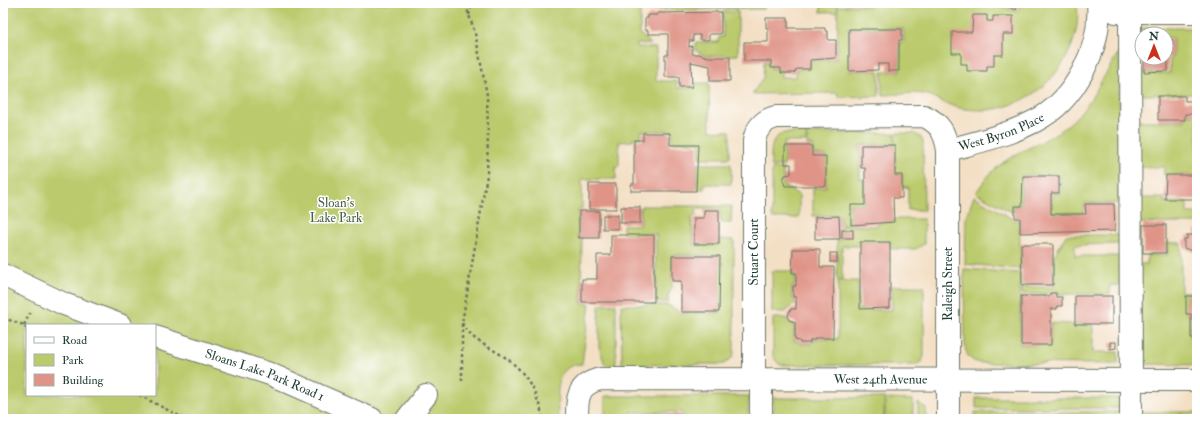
<svg xmlns="http://www.w3.org/2000/svg" width="1200" height="422" font-family="'IM FELL Double Pica',serif">
<rect width="100%" height="100%" fill="#fff"/>
<filter id="ink" filterUnits="userSpaceOnUse"><feTurbulence type="fractalNoise" baseFrequency=".025" numOctaves="2"/><feDisplacementMap in="SourceGraphic" scale="8" xChannelSelector="R" yChannelSelector="G"/><feConvolveMatrix kernelMatrix="1 2 1 2 8 2 1 2 1" color-interpolation-filters="sRGB"/></filter>
<filter id="wash" filterUnits="userSpaceOnUse"><feTurbulence type="fractalNoise" baseFrequency=".012" numOctaves="4" result="noise"/><feDisplacementMap in="SourceGraphic" scale="16" xChannelSelector="R" yChannelSelector="G"/><feGaussianBlur stdDeviation="0.9" result="paint"/><feColorMatrix in="noise" values="0 0 0 0 0 0 0 0 0 0 0 0 0 0 0 0 0 1.4 0 .05"/><feComposite in="paint" operator="in"/></filter>
<g filter="url(#wash)">
<rect width="100%" height="100%" fill="#f3dfc4"/>
<g fill="#bbca6c" stroke="#6d8450" fill-rule="evenodd">
<path d="M3,3h637v31l11,10h-14v3l19,1v33h20l1,7h17v-5h15l1,47 20,1v27h-30v-16h-28v-11h-31v7h-8v3l-14,1v24h-3v13h-34v30l-4,1v28l4,1 -1,64 9,1 -8,60c-30,0 -24,34 -24,55h-555zM27,325h128v70h-128z"/>
<path d="M643,3h121v6l-121,1z"/>
<rect x="821" y="3" width="16" height="9"/>
<path d="M870,3h124l23,9 4,-9h56c7,54 -40,106 -94,107 -11,0 -23,-1 -33,-5 -9,-2 -17,-10 -26,-11 -13,-2 -29,1 -42,1v-23h18v-30l4,-1 -1,-13h-56l2,1v42h30v25l-41,1v-4l-86,1 11,-16 1,-16h6l1,7h10v8h15l1,-8h13l1,-8 26,-2 1,-53h32z"/>
<path d="M723,12h15v43l-31,1 -11,-5v-9h22l1,-5h4z"/>
<path d="M1144,28h53v56h-2v10l-57,1v-25h5v3h27v-15h3v-20l-7,-1v-3h-24v7h-3v-9z"/>
<path d="M1119,52v151h-35v10h-32v-19h9l-1,-19h-38l-1,30 -7,1v7l-38,-20c26,-44 60,-41 94,-70 21,-18 34,-48 49,-71z"/>
<path d="M1185,115h12v60h-33v-8h-27v-46h48z"/>
<path d="M784,133h22v9h-22v24h-13c0,-13 -2,-28 13,-33z"/>
<path d="M807,133h87l1,11 -35,1v34l4,1v24h-14v20l-10,1v-10l-27,1v-28l13,-1v-32h-13v-10h-6z"/>
<path d="M895,133h18l8,4 2,4 1,69h-16v-23h-5l-1,-13 -7,1z"/>
<path d="M697,164h34v20h-27v5h-7z"/>
<path d="M772,169h11v17l16,9v23h-27z"/>
<path d="M974,196l40,24h5l2,49 -56,-5 1,-46z"/>
<path d="M1135,198h29v4h23v11h10v10h-62z"/>
<path d="M641,206h91l-1,17h-10l-1,-14h-24v7h-4l1,29h26l1,-6 14,1v112l-1,5 -9,7 -102,1 -1,-60h47l13,8h39v-58h-48v32l-4,9v6h-12v-68l-33,-1v-8h18z"/>
<path d="M895,219h29v25l-8,5h-25v-7h-32v4h-17v34h-5v-17h1l-1,-23h4v-14h36l1,-3 16,-1z"/>
<path d="M1066,235h53v9l-44,1v11h44l1,29h-10v9h-52v-3h-10v3h-26v-7h32v-31z"/>
<path d="M1167,243h14v49h16v4h-11v18h4v23l7,1v27l-57,-1v-100h7v-9h20z"/>
<path d="M964,269l56,4v72h31v-22l42,2v27h25v12l-134,-1c-11,0 -17,-5 -19,-16z"/>
<path d="M772,271h20v3h3v11h-3v13h3v7h-3l-6,7h-14z"/>
<path d="M838,281h20v29h34v-24h32v70l-2,5 -7,4h-135l-7,-8v-39h13l3,5 5,2v16l5,1v2h12v-3h4v-2h23z"/>
<path d="M616,304v61h-11l-6,-18v-42z"/>
<path d="M605,396h144l-1,23h-64l-1,-7h-52v7h-26z"/>
<rect x="773" y="398" width="111" height="21"/>
<path d="M976,398h141l5,3v7h-146z"/>
<path d="M885,399l28,1v19h-28z"/>
<path d="M918,403l8,5v11h-8z"/>
<path d="M975,412h147v7h-60v-2l-87,2z"/>
<rect x="1139" y="412" width="58" height="7"/>
</g>
<g id="blocks">
<g fill="#e09488">
<rect x="845" y="3" width="24" height="2"/>
<path d="M999,3h20l-3,7z"/>
<path d="M721,12v22h-12v6h-9v-5h-7v6h-4v6l3,-1v8h7l9,3h22v24h-20v-15l-19,-4 1,25h-13v-10h-14v-22h3v-21h-20v-4h-3v-12h3v-3h9v-2z"/>
<path d="M973,15h14v6h6v-5h20v18h-10v21h-9v11h-7v5h-20v-7h-6v-11h-9v-21h20z"/>
<path d="M766,18h22v10h37v3h3v9h8v18l-26,2v9h-13l-3,4h-13v-5h-10v-7h-27v-19h24v-14h-2z"/>
<path d="M849,29h53v11h-3v31h-11v-7h-10v6l-29,1z"/>
<path d="M1166,39h6v18h-4v14l-24,1v-14h22z"/>
<rect x="1195" y="84" width="2" height="9"/>
<path d="M1158,96h27v5h12v13h-12v6h-27z"/>
<path d="M643,133h27v12h28l-2,46h-65v-7h3v-44h9z"/>
<path d="M861,145h34v30h7v23h-9l1,24 -43,3v-20h14v-37h-4z"/>
<path d="M785,146h27v10h14v30h-41l-2,-6 2,-5 6,-1v-10h-6z"/>
<path d="M1166,175h31v24h-32z"/>
<path d="M1023,176h36v17h-8v21h35l-1,-10h29l1,27 -95,2v-15h-5v-12h7z"/>
<rect x="589" y="184" width="27" height="25"/>
<rect x="621" y="207" width="19" height="16"/>
<path d="M704,210h15v34h-25v-26h10z"/>
<rect x="579" y="211" width="20" height="27"/>
<rect x="603" y="215" width="15" height="14"/>
<path d="M839,216l1,23h-25v-22z"/>
<rect x="1143" y="225" width="23" height="28"/>
<rect x="842" y="230" width="11" height="8"/>
<path d="M1195,230h2v23l-13,-5v-9h3v-4h8z"/>
<path d="M611,235h43v67h-72v-23h15v-24h14z"/>
<path d="M860,242h30v66l-30,1z"/>
<path d="M1021,244h32v41h-31z"/>
<path d="M793,249h27v18h14l-1,71h-18v2h-5v3h-10v-2l-5,-1v-18l-6,-2 -1,-5 3,-6h5v-12h-3v-11h3v-13h-4z"/>
<rect x="830" y="253" width="7" height="9"/>
<path d="M672,256h48l-1,56h-38v-31h-9z"/>
<path d="M1050,293h6v4h6v9h-5v3h-6v36h-30v-49h29z"/>
<rect x="1075" y="296" width="37" height="28"/>
<path d="M1186,296h11v42h-6v-24h-5z"/>
<path d="M1110,342h6v6l-6,1z"/>
<rect x="632" y="414" width="50" height="5"/>
</g>
</g>
</g>
<g filter="url(#ink)">
<use href="#blocks" fill-opacity="0" stroke="#697666" stroke-width="1"/>
<g fill="none" stroke-linecap="round" stroke-linejoin="round">
<defs>
<g id="minor">
<path d="M1130,3l1,416"/>
<path d="M1116,12h81"/>
<path id="s1" d="M948,150c30,-8 60,-15 87,-29 40,-20 67,-74 63,-118"/>
<path d="M3,275l61,29 56,21"/>
<path id="s2" d="M155,337l115,37 102,45"/>
<path d="M754,380v-239c2,-12 9,-21 22,-24l148,-1c16,7 21,17 24,34v269"/>
<path d="M761,380v39"/>
<path d="M407,419l19,-24"/>
<path id="s3" d="M577,419c0,-21 0,-35 24,-40l596,1"/>
</g>
</defs>
<use href="#minor" stroke="#697666" stroke-width="24"/>
<g stroke="#697666" stroke-width="2.5" stroke-dasharray="3 3" stroke-linecap="butt">
<path d="M469,15l3,-12"/>
<path d="M3,318l21,7 3,4"/>
<path d="M462,323c10,20 32,25 48,38 19,15 28,35 33,58"/>
<path d="M24,325l6,-12"/>
<path d="M462,381v-58l25,-148 1,-40 -1,-40 -12,-62 -10,-30"/>
<path d="M139,395l46,24"/>
</g>
<use href="#minor" stroke="#fff" stroke-width="22"/>
</g>
</g>
<g text-anchor="middle" dominant-baseline="central" stroke-width="3" stroke-linejoin="round" paint-order="stroke">
<g font-size="13" fill="#1f3d34" stroke="#fff">
<text stroke="none"><textPath href="#s1" startOffset="56">West Byron Place</textPath></text>
<text transform="translate(754 252) rotate(-90)">Stuart Court</text>
<text transform="translate(948 284) rotate(-90)">Raleigh Street</text>
<text stroke="none"><textPath href="#s2" startOffset="116">Sloans Lake Park Road 1</textPath></text>
<text stroke="none"><textPath href="#s3" startOffset="332">West 24th Avenue</textPath></text>
</g>
<g font-size="13" fill="#466042" stroke="#fff">
<text x="336" y="203">Sloan's<tspan x="336" dy="15">Lake Park</tspan></text>
</g>
</g>
<rect width="1200" height="422" fill="none" stroke="#fff" stroke-width="16"/>
<rect x="26" y="324" width="130" height="72" fill="#ffffff" stroke="#a5b1ae"/>
<rect x="34" y="337" width="20" height="6" fill="#ffffff" stroke="#a5b1ae"/>
<text x="62" y="344" font-size="12" fill="#1f3d34">Road</text>
<rect x="34" y="354" width="20" height="12" fill="#bbca6c" stroke="#a5b1ae"/>
<text x="62" y="364" font-size="12" fill="#1f3d34">Park</text>
<rect x="34" y="374" width="20" height="12" fill="#e09488" stroke="#a5b1ae"/>
<text x="62" y="384" font-size="12" fill="#1f3d34">Building</text>
<g transform="translate(1154 46)"><circle r="19" fill="#ffffff" stroke="#a5b1ae"/>
<path d="M0-3L7 15L0 10L-7 15Z" fill="#c8321e"/>
<text y="-6" font-size="11" font-weight="bold" text-anchor="middle" fill="#1f3d34">N</text>
</g>
</svg>
